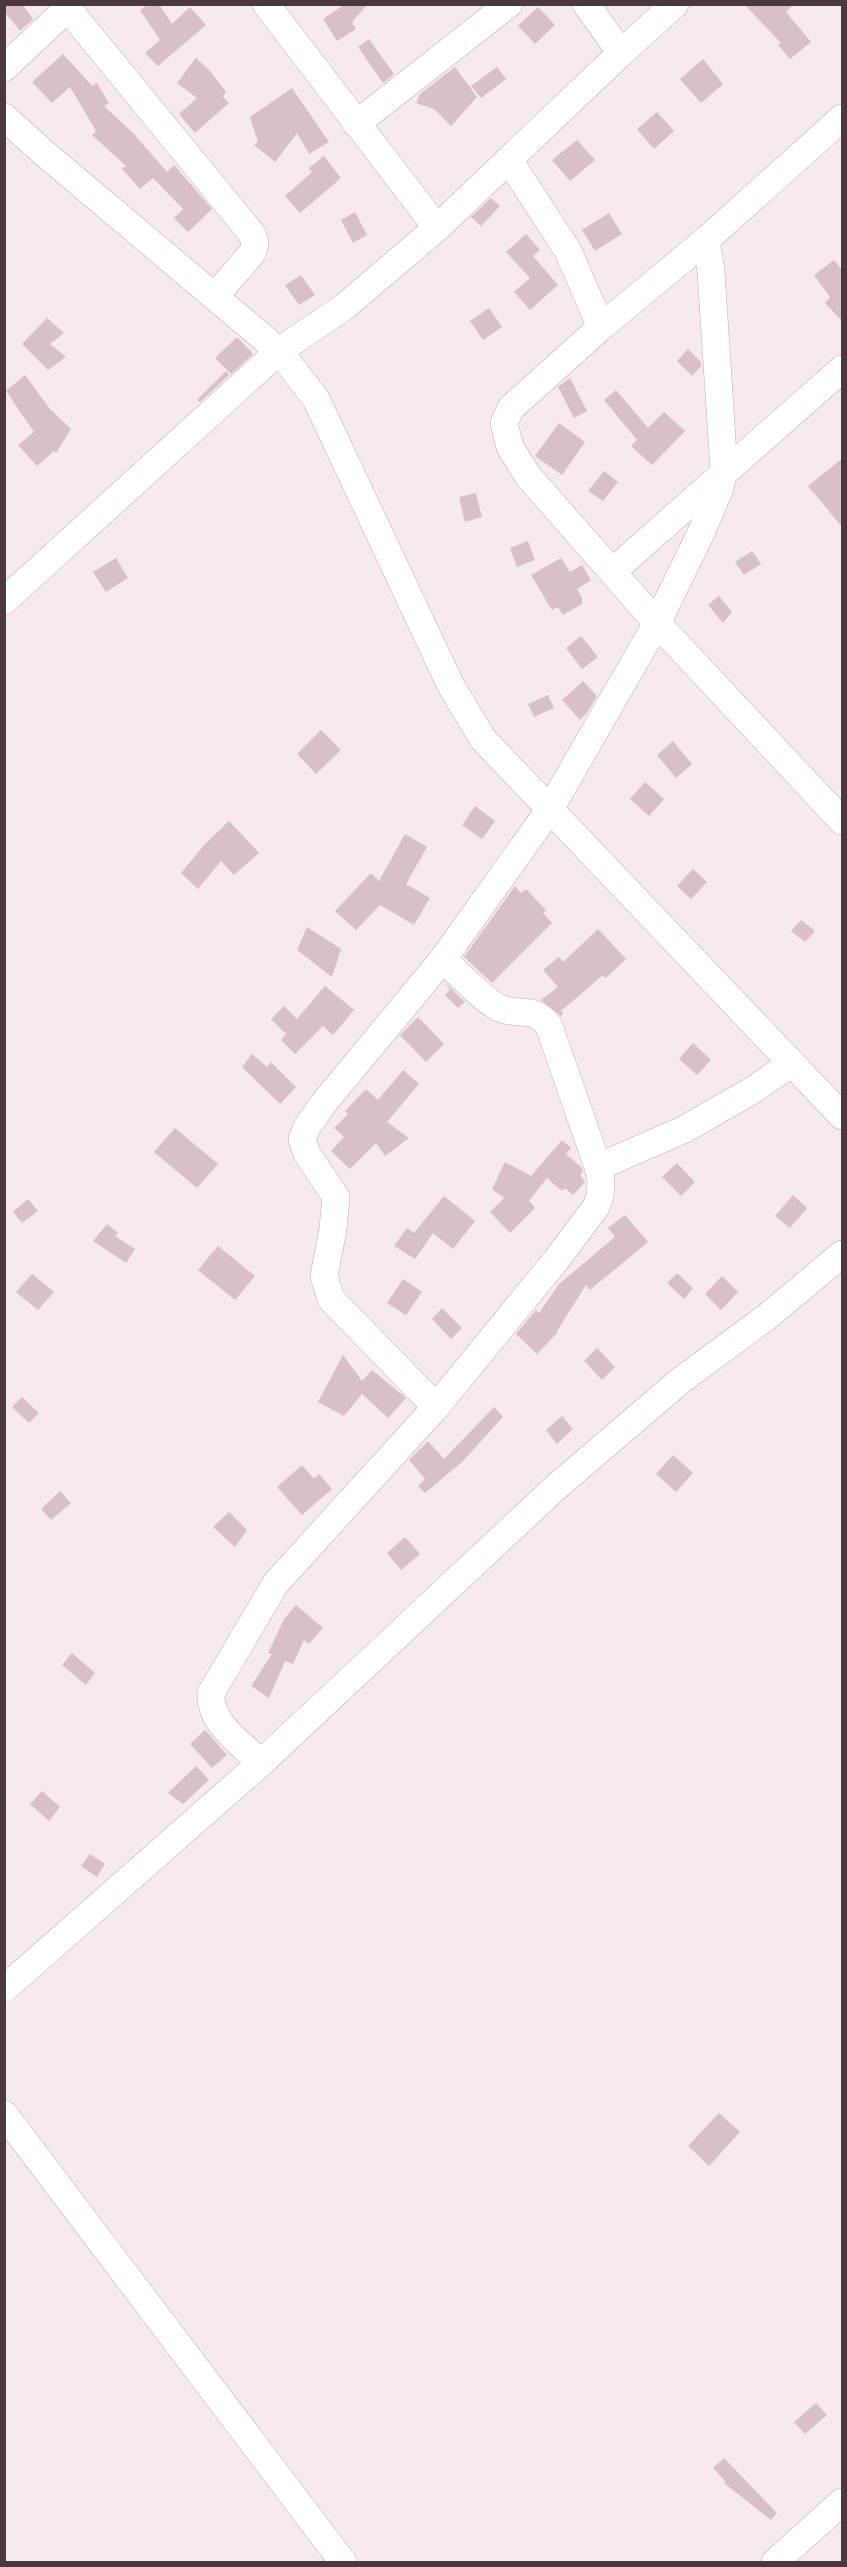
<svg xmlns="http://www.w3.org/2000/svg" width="847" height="2567" font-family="'DM Sans',sans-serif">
<rect width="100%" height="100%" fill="#f6eaee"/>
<g fill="#d9bfc9">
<path d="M4,4h18l11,15 -13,12 -16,-20z"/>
<path d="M149,4h10l13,20 18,-17 16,18 -48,41 -13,-13 15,-13 -20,-30z"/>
<path d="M345,4h23l-16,18 4,7 -19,12 -14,-22z"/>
<path d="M744,4h50l-8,8 25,30 -21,17 -12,-14 3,-2z"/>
<path d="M538,7l17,18 -20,19 -17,-18z"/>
<path d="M369,39l25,35 -11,9 -25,-36z"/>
<path d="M63,54l29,32 5,-3 12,20 -5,3 30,28 33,38 7,-7 38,44 -24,23 -14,-14 9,-9 -30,-31 -13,11 -18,-20 4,-3 -34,-31 4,-4 -26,-44 -18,16 -20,-21z"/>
<path d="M196,58l14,13 16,21 -3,5 6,6 -34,30 -16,-19 18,-16 -20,-15z"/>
<path d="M703,59l20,25 -22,19 -21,-24z"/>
<path d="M455,67l22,30 -26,29 -17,-17 -18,-6 4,-9z"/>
<path d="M497,67l9,12 -25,19 -10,-12z"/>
<path d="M292,88l37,54 -20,12 -12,-21 -22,29 -21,-17 4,-3 -8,-25z"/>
<path d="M657,112l17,19 -20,18 -17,-20z"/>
<path d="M577,140l18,20 -25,21 -18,-21z"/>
<path d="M324,156l17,22 -41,35 -15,-17 27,-24 -3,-4z"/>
<path d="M491,198l9,8 -19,20 -10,-9z"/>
<path d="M355,212l12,23 -14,8 -12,-23z"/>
<path d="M609,213l13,21 -27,17 -13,-21z"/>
<path d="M526,234l14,16 -7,6 25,29 -28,25 -16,-18 16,-14 -24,-26z"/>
<path d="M834,260l9,11v51l-18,-19 5,-6 -16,-22z"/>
<path d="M301,275l14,20 -16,10 -14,-20z"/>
<path d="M489,308l13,19 -19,13 -13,-19z"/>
<path d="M47,318l17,15 -14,11 16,13 -18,13 -26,-26z"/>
<path d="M237,337l16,17 -22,20 -16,-16z"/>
<path d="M688,349l13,13v4l-9,10 -15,-15z"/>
<path d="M226,371l3,4 -29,27 -3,-2z"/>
<path d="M25,375l25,34 21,20 -15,24 -2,-2 -17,15 -19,-21 16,-13 -28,-41z"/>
<path d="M570,378l17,33 -13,7 -16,-31z"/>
<path d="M616,390l32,38 16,-16 21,19 -33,34 -21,-19 6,-6 -33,-40z"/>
<path d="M559,423l26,19 -23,33 -27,-19z"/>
<path d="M843,458v70l-35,-42z"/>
<path d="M604,471l14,11 -15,19 -15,-10z"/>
<path d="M476,493l6,24 -17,5 -6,-25z"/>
<path d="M528,541l7,19 -18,7 -7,-19z"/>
<path d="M752,551l9,13 -17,11 -9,-13z"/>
<path d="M116,558l12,20 -22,14 -13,-20z"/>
<path d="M561,558l9,14 12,-7 9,15 -14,9 5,9v6l-19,11 -5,-8 -6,3 -21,-35z"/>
<path d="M719,596l13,16 -9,11 -15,-18z"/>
<path d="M581,636l17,21 -16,12 -16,-21z"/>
<path d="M583,681l14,15 -10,17 -7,7 -18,-20z"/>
<path d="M548,695l6,13 -20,9 -6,-13z"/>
<path d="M321,730l20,20 -25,24 -19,-20z"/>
<path d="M673,741l19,23 -16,14 -19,-23z"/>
<path d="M645,782l19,17 -15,17 -19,-17z"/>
<path d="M475,806l20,15 -13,18 -20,-14z"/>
<path d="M229,821l30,32 -25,22 -13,-14 -23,28 -17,-16 24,-29z"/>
<path d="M405,834l22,13 -21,37 24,14 -16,27 -34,-20 -24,25 -21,-19 36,-38 8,8z"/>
<path d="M693,869l14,13 -16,17 -14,-13z"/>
<path d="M515,886l6,7 5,-4 20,21 -3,3 9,10 -60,60 -28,-26z"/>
<path d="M801,920l14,11 -10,11 -14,-11z"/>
<path d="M307,927l34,22 -9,28 -35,-27z"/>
<path d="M598,929l28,30 -20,19 -3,-3 -42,36 2,3 -2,2 -20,-16 17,-13 -15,-17 16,-13 4,5z"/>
<path d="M444,982l21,20 -7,6 -13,-13 5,-5z"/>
<path d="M325,986l29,24 -21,25 -10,-9 -28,28 -14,-14 5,-6 -15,-15 13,-13 13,13z"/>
<path d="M418,1017l26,27 -18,18 -26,-27z"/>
<path d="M693,1043l18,17 -14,15 -18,-16z"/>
<path d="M252,1054l15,13 4,-5 25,25 -16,17 -38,-37z"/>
<path d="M403,1070l16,14 -32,38 22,16 -24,18 -9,-13 -26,26 -19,-18 13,-14 -10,-9 14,-14 -3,-3 21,-22 12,11z"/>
<path d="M175,1128l43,36 -21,24 -43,-36z"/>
<path d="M562,1140l9,8 -5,6 15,13 2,4 -3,4 5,7 -12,13 -8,-7 -3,3 -15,-13 -18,23 6,7 -25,25 -20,-21 14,-14 -12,-9 13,-27 26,14z"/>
<path d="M677,1163l18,19 -14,14 -19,-19z"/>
<path d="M793,1195l14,13 -17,20 -15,-12z"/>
<path d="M444,1196l31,25 -22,28 -20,-16 -18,26 -21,-13 13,-18 7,5z"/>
<path d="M28,1199l10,12 -16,12 -9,-11z"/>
<path d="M625,1215l23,27 -58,48 -4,-5 -29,46 1,1 -21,22 -21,-20 20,-24 3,3 20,-29 56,-47 -7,-9z"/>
<path d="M107,1224l11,9 -3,3 20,13 -9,14 -33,-22z"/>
<path d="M218,1246l37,30 -20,24 -37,-30z"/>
<path d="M677,1273l16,15 -9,11 -17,-16z"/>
<path d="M32,1274l22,18 -16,18 -22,-18z"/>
<path d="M722,1276l16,16 -17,18 -16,-16z"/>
<path d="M403,1279l19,13 -16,23 -19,-12z"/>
<path d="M442,1308l20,20 -11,11 -19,-20z"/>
<path d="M597,1348l18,19 -13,13 -18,-19z"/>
<path d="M343,1355l19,26 10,-11 34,28 -18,20 -26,-24 -18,22 -26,-14z"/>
<path d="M22,1397l17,16 -10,10 -17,-16z"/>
<path d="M494,1407l9,10 -41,45 -37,31 -7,-7 7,-7 -16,-19 19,-19 16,18z"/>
<path d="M562,1416l11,13 -16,15 -11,-14z"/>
<path d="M673,1455l20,18 -17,19 -20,-18z"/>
<path d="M302,1465l12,14 5,-5 13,15 -30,26 -25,-28z"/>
<path d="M60,1491l11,12 -20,17 -10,-11z"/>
<path d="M229,1512l18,18 -12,17 -22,-20z"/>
<path d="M405,1537l15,17 -19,16 -14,-17z"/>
<path d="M296,1605l27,23 -14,16 -5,-4 -11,24 -8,-3 -16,37 -18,-12 21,-32 -4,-1 16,-34z"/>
<path d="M72,1653l23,20 -9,12 -24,-20z"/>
<path d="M205,1730l22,25 -15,13 -22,-24z"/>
<path d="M196,1766l13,14 -26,24 -15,-11z"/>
<path d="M42,1791l18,16 -11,14 -19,-17z"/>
<path d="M90,1854l15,10 -8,13 -16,-11z"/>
<path d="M719,2113l21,19 -31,34 -21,-20z"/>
<path d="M816,2403l11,12 -22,19 -11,-12z"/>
<path d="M724,2458l53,55 -6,7 -47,-37 1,-2 -12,-13z"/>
</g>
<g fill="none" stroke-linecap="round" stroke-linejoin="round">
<defs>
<g id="minor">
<path d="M64,4l188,230 3,9 -2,9 -38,44"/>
<path d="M266,4l171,224"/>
<path d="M586,4l35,49"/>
<path d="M4,68l63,-59"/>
<path d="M4,117l40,36 235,198 37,48 135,287 32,53 359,377"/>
<path d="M842,118l-136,122 -105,87 -90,81 -7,15 6,24 18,29 129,147 185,198"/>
<path d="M356,124l153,-120"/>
<path d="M509,160l59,91 33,76"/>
<path d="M613,571l229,-202"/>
<path d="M4,601l275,-250 65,-44 93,-79 184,-175 54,-49"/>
<path d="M598,1167l87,-38 68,-39 39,-27"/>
<path d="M436,1407l-105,-108 -7,-23 9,-47 3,-32 -29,-43 -5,-15 5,-12 16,-23 120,-145 107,-150 107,-186 44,-90 19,-45 4,-17 -13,-200 -5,-31"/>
<path d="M261,1763c-20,-20 -52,-40 -50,-70l65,-110 160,-176 121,-148 39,-52 4,-11 1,-15 -3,-14 -49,-141c-16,-21 -28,-10 -47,-17 -15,-5 -46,-38 -59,-50"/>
<path d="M4,1989l257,-226 294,-275 125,-107 88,-65 74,-62"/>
<path d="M4,2114l339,448"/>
<path d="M775,2562l67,-60"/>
</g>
</defs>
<use href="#minor" stroke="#c3acb4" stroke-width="28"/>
<use href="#minor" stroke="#fff" stroke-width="27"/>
</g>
<rect width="847" height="2567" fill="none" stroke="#4b373f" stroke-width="12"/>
</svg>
